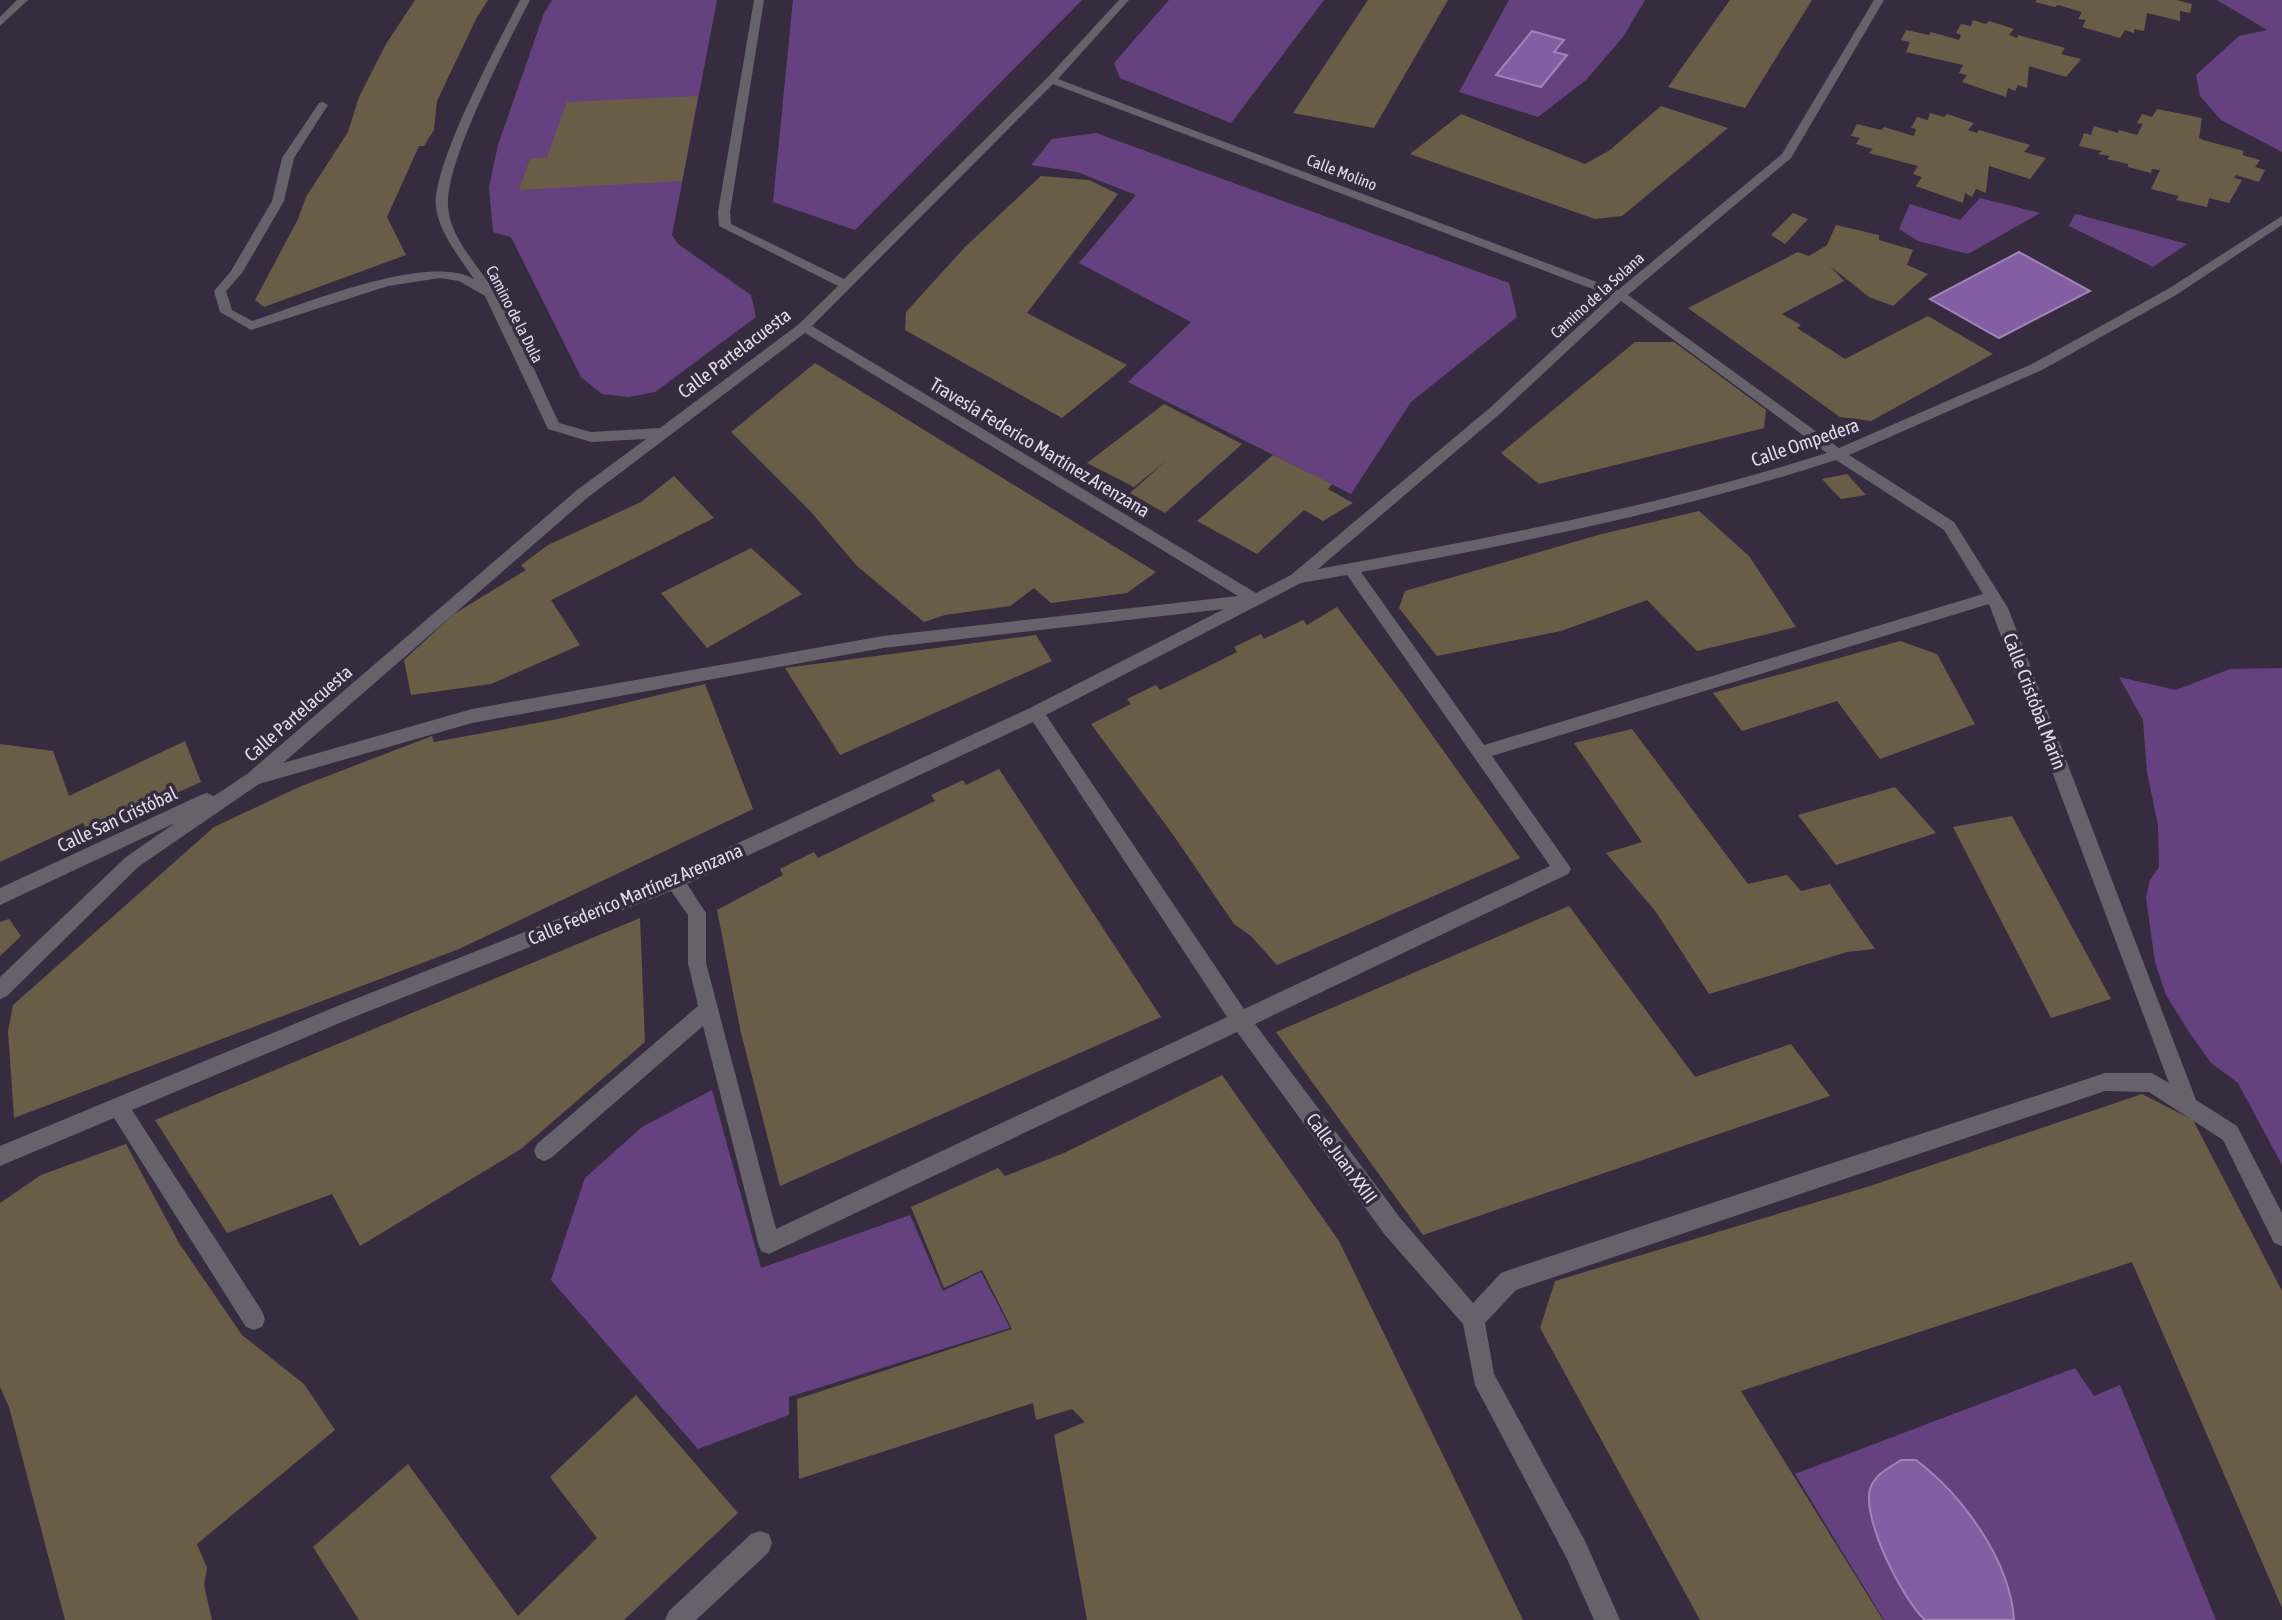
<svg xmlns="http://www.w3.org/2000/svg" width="2282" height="1620" font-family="'Asap Condensed',sans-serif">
<rect width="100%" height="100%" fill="#372c3f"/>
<g fill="#65427f">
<path d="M552,0h165l-45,235 6,9 73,51 5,22 -101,75 -26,5 -27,-3 -21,-17 -70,-140 -18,-5 -4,-45 9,-42 46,-132z"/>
<path d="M793,0h289l-227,230 -82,-28z"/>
<path d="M1169,0h155l-93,123 -111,-45 -6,-15z"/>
<path d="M1509,0h136l-22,37 -37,43 -48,37 -79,-25z"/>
<path d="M2217,0h65v152l-61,-32 -21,-24 -4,-21 43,-39 28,-6z"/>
<path d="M1096,133l413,150 8,34 -106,85 -60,92 -223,-112 63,-60 -112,-59 57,-68 -59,-23 -46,-7 21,-26z"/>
<path d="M1980,198l60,15 -72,41 -50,-13 -19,-12 11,-25 50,16z"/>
<path d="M2075,214h1l111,30 -34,23 -84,-41z"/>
<path d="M2282,668v497l-44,-82 -27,-20 -22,-31 -23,-37 -11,-33 -9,-64 4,-18 9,-13 -1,-42 -11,-53 -4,-52 -24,-43 57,13 54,-21z"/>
<path d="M712,1090l49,178 149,-53 33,76 38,-19 29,56 -221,69v18l-91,34 -147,-169 34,-102 57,-51z"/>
<path d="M2075,1368l19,28 26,-11 96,235h-332l-89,-146z"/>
</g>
<g fill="#845ea2" stroke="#a084b7" stroke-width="2">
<path d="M1532,31l32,9 -10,12 13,3 -26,32 -45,-12z"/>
<path d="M2019,252l71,39 -91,47 -69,-39z"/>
<path d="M1901,1460h15c47,36 94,100 98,160h-89c-23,-21 -63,-101 -55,-131 5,-15 19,-21 31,-29z"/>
</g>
<g fill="#6a5d48">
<path d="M415,0h73l-12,19 -39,82 -3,29 -10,16h-5l-32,71 19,38 -142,52 -9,-7 43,-81 8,-22 42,-65 11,-35 27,-53z"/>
<path d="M1368,0h80l-74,128 -81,-15z"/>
<path d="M1730,0h82l-67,108 -77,-21z"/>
<path d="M2037,0h139l16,4 -2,9 -10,-2v10l-33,-8 -3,18 -10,-2v4l-9,-3 -5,8 -38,-11 4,-7 -8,-1 4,-7 -24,-7 -3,2 -20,-5z"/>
<path d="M1973,20l13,4 3,-3 25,8 -5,6 8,3 1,-3 47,13 -4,6 20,5 -15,18 -37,-11 -2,22 -9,-3 -3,6 -7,-3 -2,9 -44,-15 5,-7 -8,-2 4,-8 -57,-13 4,-10 -9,-2 5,-10 23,5 2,-3 28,8 2,-5 -5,-2 5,-9 10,2z"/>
<path d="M698,96l-16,85 -163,9 11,-31 17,-2 20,-55z"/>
<path d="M1661,106l67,22 -106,88 -27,3 -185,-65 51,-40 124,50 25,-14z"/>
<path d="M2157,109l45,9 -3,20 4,2 41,11 -2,4 18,5 -5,7 10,3 -6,12 -23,-7 -2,3 8,2 -13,23 -20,-5 -2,9 -31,-7 3,-4 -28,-7 9,-19 -8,-1 -1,4 -23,-6v-3l-21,-5 3,-3 -12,-2 4,-3 -23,-5 5,-13 7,2 3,-9 24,7 1,-3 18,5 6,-11 -6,-1 5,-9 10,3z"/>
<path d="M1930,113l14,4 3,-3 27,9 -6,7 9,3 2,-3 51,15 -6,7 22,6 -16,21 -41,-13 -3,27 -10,-4 -4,8 -7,-4 -2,10 -47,-17 6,-9 -9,-3 5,-8 -49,-13 4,-4 -17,-5 4,-6 -9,-2 6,-12 24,6 3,-3 30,9 2,-7 -5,-1 6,-11 11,3z"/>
<path d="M1041,176l48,4 29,14 -91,119 100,52 -65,53 -157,-88 1,-18 59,-65z"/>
<path d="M1793,213l15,6 -23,25 -14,-9z"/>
<path d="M1836,225l43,10v5l34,10 -6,15 21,9 -35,32 -24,-9 -39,-31 14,15 -62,33 19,11 -4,3 48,31 83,-43 65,38 -122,67 -31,-4 -152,-109 110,-56 11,4 18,-11z"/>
<path d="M1635,342h39l92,68 -2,18 -225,56 -38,-31z"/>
<path d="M815,363l341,209 -29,21 -76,10 -17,-15 -24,18 -65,9 -21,7 -67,-56 -46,-54 -80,-80z"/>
<path d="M1164,404l78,40 -77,69 -35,-20 37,-33 -33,27 -47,-24z"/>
<path d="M1273,455l59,29 -4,5 25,14 -30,18 -19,-11 -47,44 -60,-33z"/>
<path d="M1847,474l19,21 -25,4 -19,-20z"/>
<path d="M674,476l40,42 -163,82 29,45 -89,39 -80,11 -7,-35 50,-46 72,-44 -5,-5 27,-20 93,-43z"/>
<path d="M1699,511l50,45 47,71 -99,24 -50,-51 -86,31 -124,25 -38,-48 6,-17 193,-56z"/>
<path d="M751,548l51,46 -95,54 -46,-55z"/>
<path d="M1337,607l68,90 115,161 -243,107 -26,-29 -17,-12 -60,-88 -83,-112 40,-20 -4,-5 29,-14 4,5 39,-19 38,-19 -3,-5 27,-13 3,5 39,-19 4,5z"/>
<path d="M1036,635l16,26 -212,94 -55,-87z"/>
<path d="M1900,641l37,13 38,70 -95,35 -43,-58 -95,30 -29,-38z"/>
<path d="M705,684l48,125 -294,140 -445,169 -6,-87 5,-26 201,-178 85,-40 133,-51 2,6 124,-23z"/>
<path d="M1632,729l116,155 39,-9 14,16 29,-7 45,65 -28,3 -138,42 -53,-82 -50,-59 36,-11 -68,-99z"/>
<path d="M185,741l16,41 -113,51 -5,-10 -83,39v-118l53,7 16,45z"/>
<path d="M999,769l162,248 -381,169 -39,-153 -24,-123 66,-35 -3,-6 34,-17 4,6 117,-57 -4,-6 32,-15 3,5z"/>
<path d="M1895,787l41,46 -100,32 -38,-50z"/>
<path d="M2012,816l99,183 -60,19 -98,-191z"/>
<path d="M1569,906l126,171 96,-33 39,52 -407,139 -147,-203z"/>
<path d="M640,918l5,124 -124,107 -161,97 -28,-52 -105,39 -72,-113z"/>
<path d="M9,919l12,17 -21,20v-34z"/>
<path d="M1222,1075l117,166 184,379h-436l-33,-185 31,-13 -13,-13 -36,11 -3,-17 -234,76 -2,-80 215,-70 -30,-59 -38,18 -33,-81 87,-39 7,8 59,-23z"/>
<path d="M2142,1094l51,26 89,171v317l-150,-346 -391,129 142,229h-183l-160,-292 15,-47 315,-95z"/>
<path d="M126,1144l53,99 63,92 62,49 31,46 -138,114 10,24 -3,17 8,35h-147l-56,-213 -9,-20v-184l41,-28z"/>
<path d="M636,1395l102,118 -114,107h-265l-46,-73 95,-83 110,152 79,-78 -47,-61z"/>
</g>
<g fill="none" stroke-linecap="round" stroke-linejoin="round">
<g fill="#66616b" fill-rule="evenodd">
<path d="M17,0h11l-28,26v-9z"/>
<path d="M520,0h10c-22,43 -85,161 -82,206 2,36 38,67 54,97 21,39 38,80 57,120l32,9 69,-4 139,-104 39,-38 -119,-60 -1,-14 36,-212h10l-34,212 1,12 113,55 203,-201 72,-78h10l-71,79 560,211 164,-136 92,-154h10l-93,158 -163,137 211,153 193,-84 136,-75 114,-73v9l-106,70 -134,75 -193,85 105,67 54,86 188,492 41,26 45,87v33l-8,-3 -51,-103 -74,-48 -44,-1 -589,199 -31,33 9,51 91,167 35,79h-26l-27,-61 -92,-174 -12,-61 -78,-89 -148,-203 -468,222 -8,-3 -3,-8 -55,-217 -152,132 -7,3 -7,-3 -3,-7 3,-7 161,-138 -10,-43v-48l-17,-24 -317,126 -222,93 130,201 3,8 -3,8 -8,3 -8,-3 -132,-209 -114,48v-20l340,-141 329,-130 361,-167 194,-99 -341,39 -411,75 -213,61 -121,83 -131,129 -7,3v-22l126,-120 49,-34 -175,82v-17l201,-93 6,-2 7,3 33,-22 330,-284 69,-51 -55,3 -43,-13 -63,-133 -26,-15 -19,-3 -52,8 -137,44 -31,-18 -6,-21 17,-20 41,-70 10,-43 37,-55 4,-1 5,3 -34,53 -10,43 -42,72 -16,18 6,19 20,11c50,-16 175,-69 222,-42 -14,-21 -34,-45 -38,-71 -5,-41 63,-167 84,-208zM1053,84l558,212 -119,110 -201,169 -35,18 -444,-267zM1621,301l206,152c-167,53 -337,85 -509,116l184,-157zM805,333l433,263 -355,40 -411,73 -189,54 304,-265zM1836,460l108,70 39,64 -499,151 -123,-173c161,-29 320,-62 475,-112zM1347,575l203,291 -306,143 -198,-294 255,-132zM1989,604l180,479 -17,-10h-47l-596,197 -8,3 -28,30 -72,-84 -146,-195 313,-150 3,-5 -3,-5 -76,-108zM1033,722l194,295 -451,212 -70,-266v-50l-19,-29z"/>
<path d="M760,1531l9,3 3,9 -3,9 -73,68h-31l4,-9 82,-77z"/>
</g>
</g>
<g text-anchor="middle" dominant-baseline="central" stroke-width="7" stroke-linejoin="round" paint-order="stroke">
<g font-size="16" fill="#e1dbe7" stroke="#372c3f">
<text transform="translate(1342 172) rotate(21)">Calle Molino</text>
<text transform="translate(1597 295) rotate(-42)">Camino de la Solana</text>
<text transform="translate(515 314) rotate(63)">Camino de la Dula</text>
</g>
<g font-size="19" fill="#e1dbe7" stroke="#372c3f">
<text transform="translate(734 353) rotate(-37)">Calle Partelacuesta</text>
<text transform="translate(1805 442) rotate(-19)">Calle Ompedera</text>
<text transform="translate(1040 447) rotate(31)">Travesía Federico Martínez Arenzana</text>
<text transform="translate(2035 701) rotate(69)">Calle Cristóbal Marín</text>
<text transform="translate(298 713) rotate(-41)">Calle Partelacuesta</text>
<text transform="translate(117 819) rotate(-25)">Calle San Cristóbal</text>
<text transform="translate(635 894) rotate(-23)">Calle Federico Martínez Arenzana</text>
<text transform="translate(1342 1158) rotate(54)">Calle Juan XXIII</text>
</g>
</g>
</svg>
